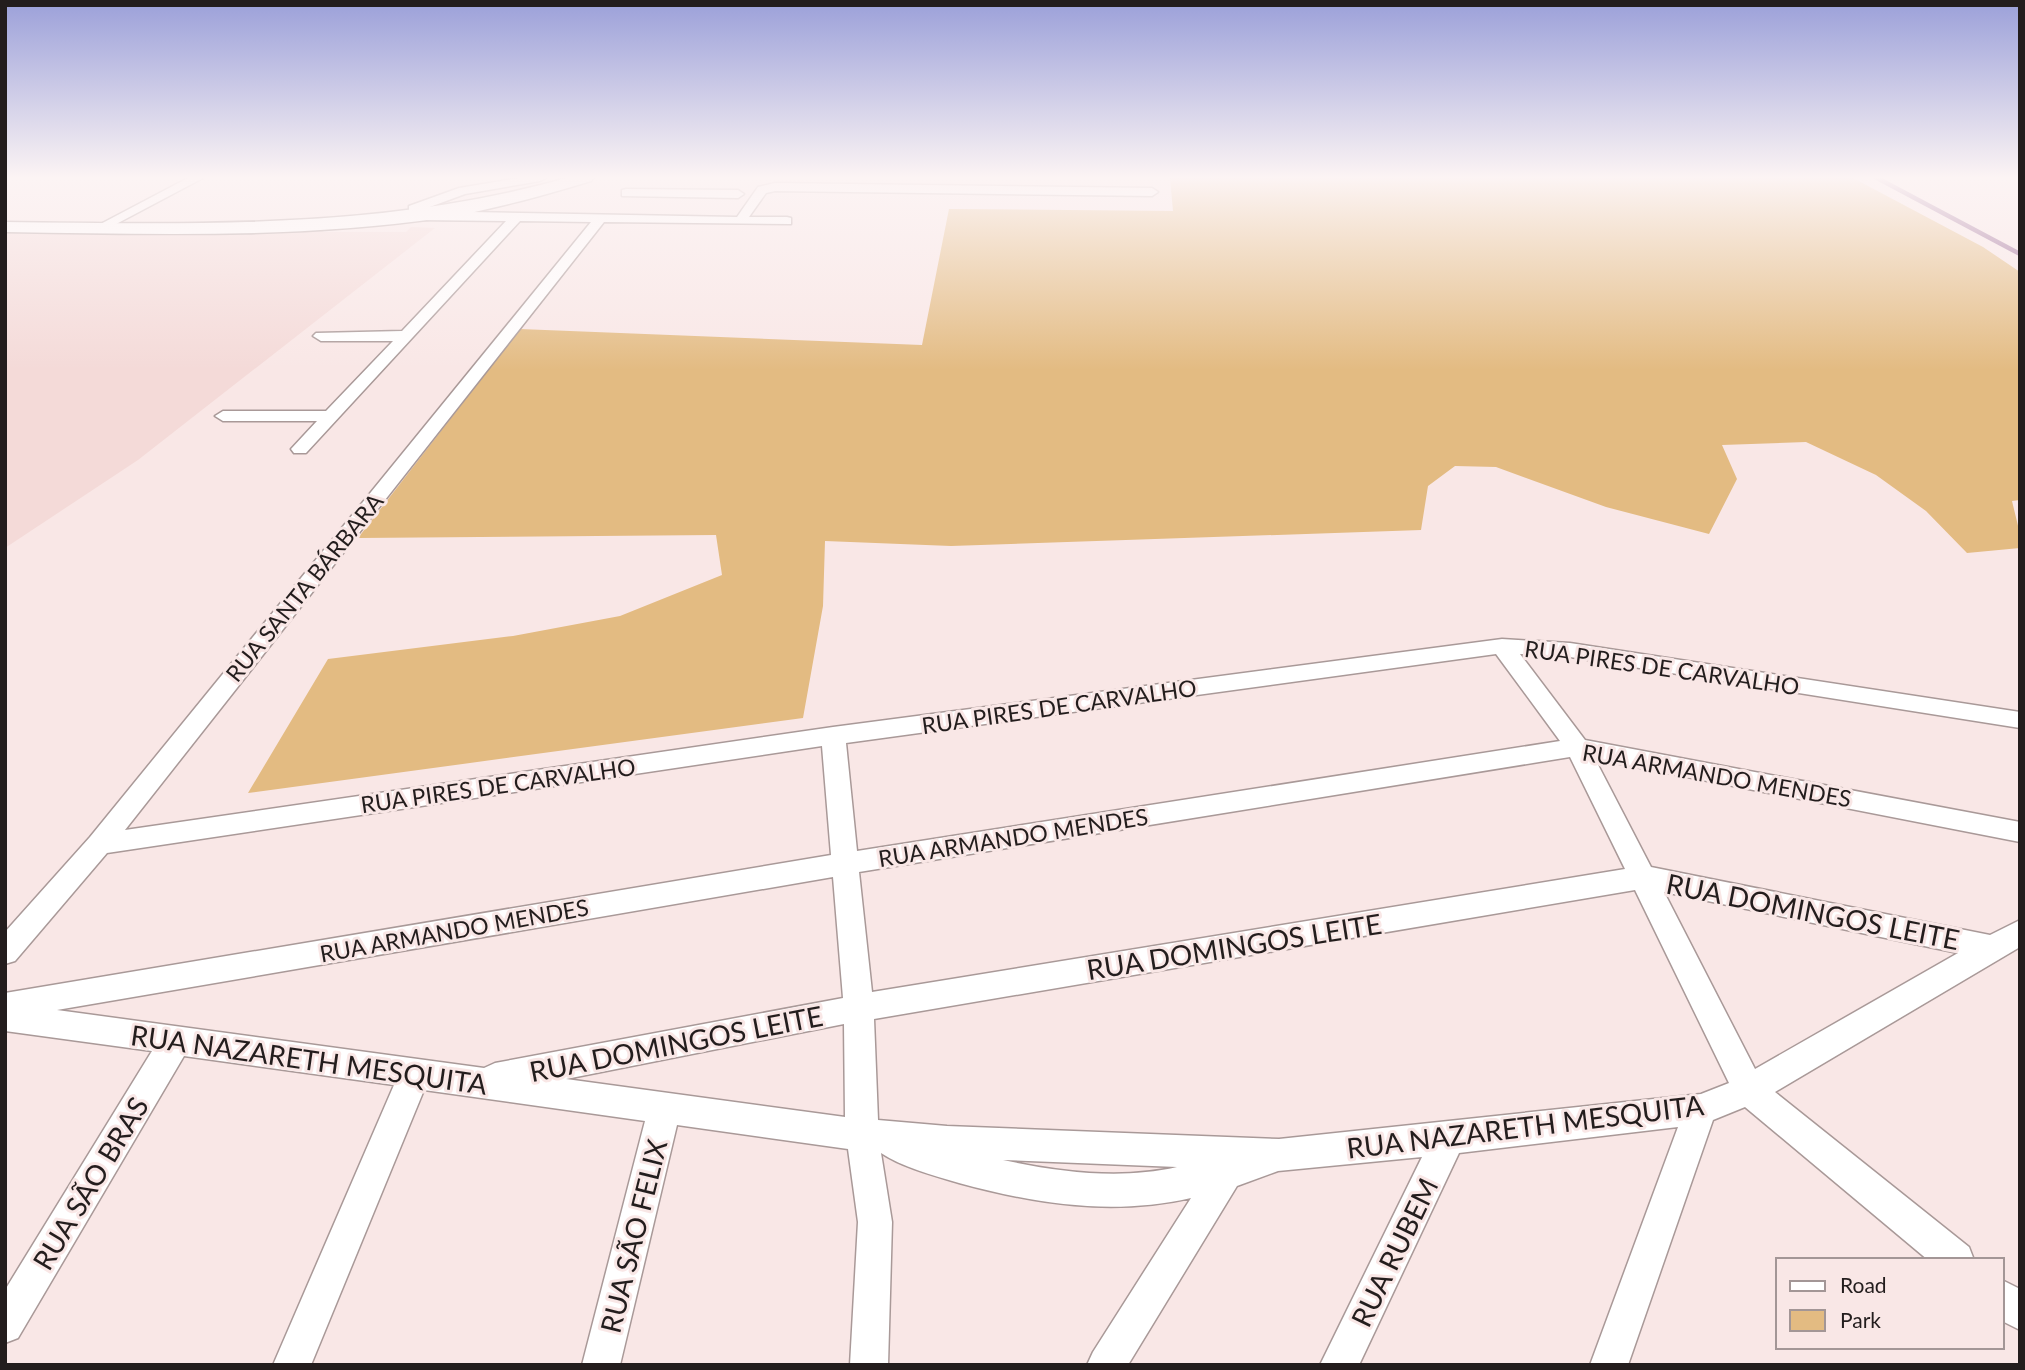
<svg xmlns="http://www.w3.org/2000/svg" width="2025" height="1370" font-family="Lato,sans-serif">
<rect width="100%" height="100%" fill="#f9e7e6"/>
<path fill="#f4dad8" d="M411,227l24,1 -297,232 -133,88v-316l320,-3 -2,3h83z"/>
<path fill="#e3bb82" d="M1170,178h683l130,69 37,25v228l-8,1 8,33v14l-53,5 -41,-42 -50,-36 -70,-33 -84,3 15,34 -28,55 -103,-27 -110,-40 -41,-1 -27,20 -7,44 -470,16 -126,-5 -2,65 -20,112 -555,75 80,-134 185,-23 107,-20 102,-41 -6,-40 -358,3 162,-209 402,16 27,-136 224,2z"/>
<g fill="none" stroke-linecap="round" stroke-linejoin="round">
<path stroke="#966491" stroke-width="4.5" d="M1877,178l143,76"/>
<defs>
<g id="minor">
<path d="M188,178h15l-100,53 -4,1 -6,-4z"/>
<path d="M519,178h27l-6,3 -75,13 -46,17 318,6 21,-30 17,-4 377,5 6,4 -6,4 -377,-5 -9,2 -17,24h38l4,1v6l-187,-2 -479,608 708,-103 669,-88 68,4 450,69v16l-450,-71 -50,-3 65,86 435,82v20l-425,-83 56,108 339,68 30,-15v27l-245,145 194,155 5,13h-46l-183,-153 -32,13 -85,245h-38l88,-238 -219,26 -100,212h-39l102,-208 -144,14 -41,15 -109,179h-41l6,-13 98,-154c-79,18 -155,6 -232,-15 -27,-8 -57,-16 -78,-30l11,69 -4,143h-38l8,-143 -10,-73 -171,-24 -57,240h-38l63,-244 -221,-31 -113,275h-38l121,-280 -210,-29 -166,282 -13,5v-53l147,-239 -147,-20v-38l826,-138 -9,-109 -715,107 -92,108 -10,3v-32l85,-95 501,-615 -71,-1 -214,232h-12l-3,-4 26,-28h-94l-8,-5 8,-5h103l67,-70h-72l-8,-5 3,-3 86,-2 104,-110 -88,-1 -9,-5v-9l50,-18zM1496,654l64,87 -703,110 -11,-108zM1570,757l55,112 -753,123 -13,-120zM833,877l10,121 -348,65 -11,5 -427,-58zM1635,890l94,193 -28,11 -422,45 -332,-13 -69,-6 -4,-101zM1664,892l294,61 -203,116zM844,1024l1,93 -279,-38zM1003,1160l174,7c-57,13 -118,5 -174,-7z"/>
<path d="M626,189l112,1 6,4 -6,4 -116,-2v-6z"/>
<path d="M2002,1280l18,9v41l-18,-9z"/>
</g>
<path id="secondary" d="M567,178h26l-2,3c-50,15 -99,29 -150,37 -145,21 -290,16 -436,14v-10c191,2 377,8 562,-44z"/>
</defs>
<use href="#minor" stroke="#a99998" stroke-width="3"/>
<use href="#secondary" stroke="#a99998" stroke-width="3"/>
<use href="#minor" fill="#fff" fill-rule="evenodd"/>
<use href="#secondary" fill="#fff" fill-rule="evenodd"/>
</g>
<linearGradient id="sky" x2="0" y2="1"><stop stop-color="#9ba0d9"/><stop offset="0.48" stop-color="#fcf4f4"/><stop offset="1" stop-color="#fcf4f4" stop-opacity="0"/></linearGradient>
<rect width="2025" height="370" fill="url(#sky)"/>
<g text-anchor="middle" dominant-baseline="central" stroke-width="6" stroke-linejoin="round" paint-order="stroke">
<g font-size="23" fill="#231d1d" stroke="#f9e7e6">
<text transform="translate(304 587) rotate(-51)">RUA SANTA BÁRBARA</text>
<text transform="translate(1662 667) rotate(8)">RUA PIRES DE CARVALHO</text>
<text transform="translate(1059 706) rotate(-8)">RUA PIRES DE CARVALHO</text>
<text transform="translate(1717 775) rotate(10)">RUA ARMANDO MENDES</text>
<text transform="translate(498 785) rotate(-8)">RUA PIRES DE CARVALHO</text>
<text transform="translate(1013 837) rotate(-9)">RUA ARMANDO MENDES</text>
<text transform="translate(454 930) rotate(-10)">RUA ARMANDO MENDES</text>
</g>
<g font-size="28" fill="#231d1d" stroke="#f9e7e6">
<text transform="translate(1813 911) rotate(11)">RUA DOMINGOS LEITE</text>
<text transform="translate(1234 946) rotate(-9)">RUA DOMINGOS LEITE</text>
<text transform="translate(676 1043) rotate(-11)">RUA DOMINGOS LEITE</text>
<text transform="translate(309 1059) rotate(8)">RUA NAZARETH MESQUITA</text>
<text transform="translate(1525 1126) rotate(-7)">RUA NAZARETH MESQUITA</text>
<text transform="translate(90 1183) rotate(-59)">RUA SÃO BRAS</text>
<text transform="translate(633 1236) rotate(-76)">RUA SÃO FELIX</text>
<text transform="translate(1394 1252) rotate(-64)">RUA RUBEM</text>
</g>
</g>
<rect width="2025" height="1370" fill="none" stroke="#231d1d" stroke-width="14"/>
<rect x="1776" y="1258" width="228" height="91" fill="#f9e7e6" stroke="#a39696" stroke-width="2"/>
<rect x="1790" y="1281" width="35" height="10" fill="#ffffff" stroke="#a39696" stroke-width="2"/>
<text x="1840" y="1293" font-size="21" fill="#231d1d">Road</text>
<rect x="1790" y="1310" width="35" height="21" fill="#e3bb82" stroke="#a39696" stroke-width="2"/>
<text x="1840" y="1328" font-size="21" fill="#231d1d">Park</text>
</svg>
